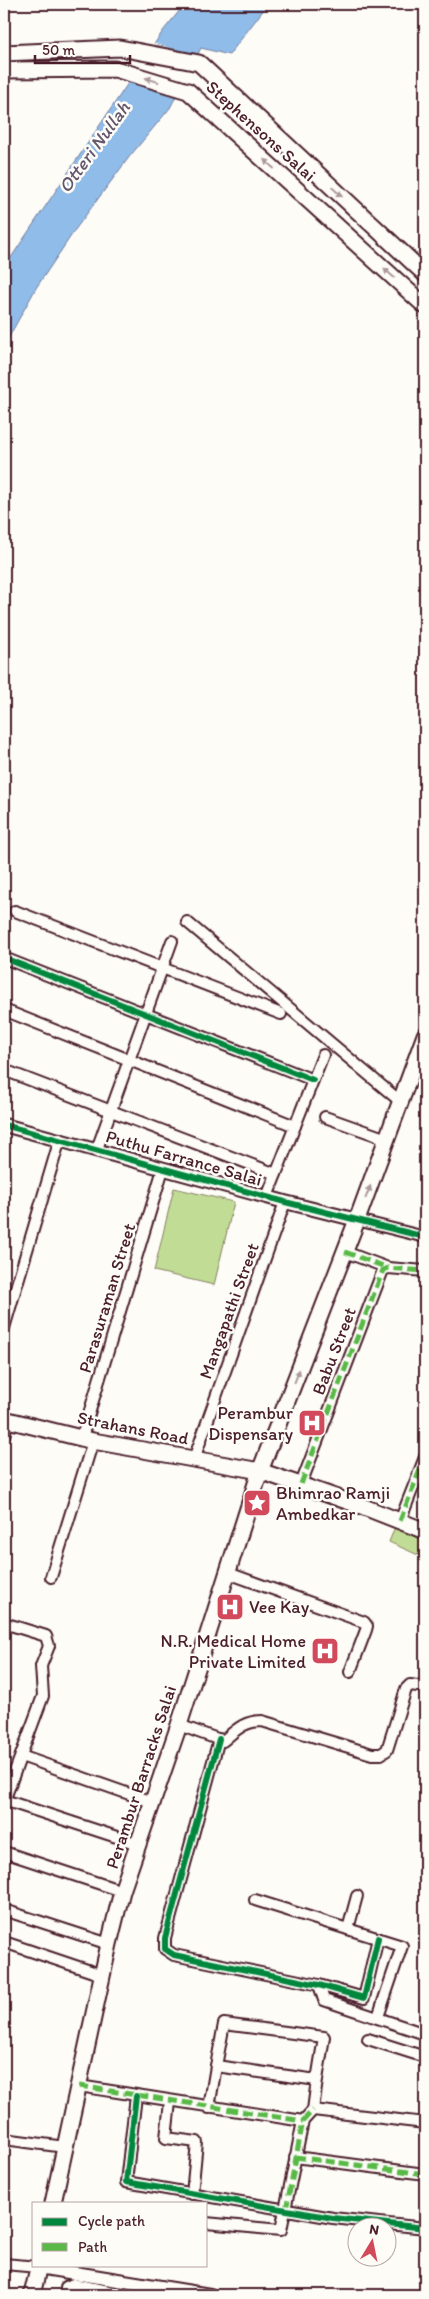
<svg xmlns="http://www.w3.org/2000/svg" width="429" height="2299" font-family="Itim,sans-serif">
<rect width="100%" height="100%" fill="#fdfcf7"/>
<filter id="ink" filterUnits="userSpaceOnUse"><feTurbulence type="fractalNoise" baseFrequency=".02" numOctaves="2"/><feDisplacementMap in="SourceGraphic" scale="10" xChannelSelector="R" yChannelSelector="G"/><feConvolveMatrix kernelMatrix="1 2 1 2 8 2 1 2 1" color-interpolation-filters="sRGB"/></filter>
<g filter="url(#ink)">
<g fill="#c1dd95" stroke="#867e60">
<path d="M174,1188l60,14 -20,83 -60,-14z"/>
<path d="M395,1527l30,13v18l-36,-16z"/>
</g>
<path fill="#90bce9" stroke="#747d9d" d="M185,4h83l-39,51 -28,-7 -31,60 -40,48 -53,71 -41,61 -32,58v-78l159,-237z"/>
<path fill="#fdfcf7" d="M152,43l45,12 -4,14 -13,27 -53,-15z"/>
<g fill="none" stroke-linecap="round" stroke-linejoin="round">
<defs>
<g id="minor">
<path d="M15,911l266,103"/>
<path d="M187,922l214,180"/>
<path d="M4,958l309,122"/>
<path d="M4,1010l291,116"/>
<path d="M4,1070l272,104"/>
<path d="M325,1117l62,22"/>
<path d="M97,1149l75,-208"/>
<path d="M267,1197l56,-142"/>
<path d="M357,1220l68,17"/>
<path d="M345,1252l43,16"/>
<path d="M4,1328l56,-189"/>
<path d="M4,1436l4,-16"/>
<path d="M82,1437l81,-268"/>
<path d="M194,1459l91,-257"/>
<path d="M301,1484l82,-214 5,-2 37,3"/>
<path d="M400,1521l25,-64"/>
<path d="M228,1573l136,49 3,4 -1,4 -16,42"/>
<path d="M51,1577l42,-136"/>
<path d="M4,1623l42,13 3,10 -8,20 2,30 -39,105"/>
<path d="M179,1725l44,16c13,-11 21,-20 39,-20l110,33h9l6,-4 19,-61 4,-4 15,2"/>
<path d="M219,1739l-54,199v11l9,6 145,30 45,13 14,-60"/>
<path d="M21,1756l131,46"/>
<path d="M4,1800l134,44"/>
<path d="M4,1852l118,39"/>
<path d="M255,1900l147,46 -24,71"/>
<path d="M4,1910l105,34"/>
<path d="M348,1929l9,-33"/>
<path d="M4,1942l98,33"/>
<path d="M319,1985l5,15 101,34"/>
<path d="M368,2039l57,18"/>
<path d="M216,2066l8,-42 100,13 -7,43"/>
<path d="M79,2086l224,35"/>
<path d="M136,2096l-10,86 207,36 92,10"/>
<path d="M170,2102l-4,36 31,4 -5,52"/>
<path d="M209,2108l7,-42 101,14 -4,30"/>
<path d="M313,2110l112,13"/>
<path d="M4,2139l61,8"/>
<path d="M295,2157l130,17"/>
<path d="M206,2223l75,7 22,-109 10,-11"/>
<path d="M4,2264l34,3"/>
<path d="M65,2295l1,-8 7,-3 55,11"/>
</g>
<g id="tertiary">
<path d="M4,1125l281,77 72,18"/>
<path d="M38,2267l172,28"/>
</g>
<g id="secondary">
<path d="M4,53l116,-5 79,15 226,211"/>
<path d="M4,70l111,-1 73,22 237,215"/>
<path d="M4,1419l89,22 167,30 104,36 61,24"/>
<path d="M53,2203l56,-259 13,-53 57,-166 81,-254 97,-251 68,-185"/>
<path d="M32,2295l7,-30"/>
</g>
</defs>
<use href="#minor" stroke="#4a1f2b" stroke-width="14"/>
<use href="#tertiary" stroke="#4a1f2b" stroke-width="16"/>
<use href="#secondary" stroke="#4a1f2b" stroke-width="19"/>
<use href="#minor" stroke="#fdfcf7" stroke-width="10"/>
<use href="#tertiary" stroke="#fdfcf7" stroke-width="12"/>
<use href="#secondary" stroke="#fdfcf7" stroke-width="15"/>
<g stroke="#58b947" stroke-width="5" stroke-dasharray="10 5" stroke-linecap="butt">
<path d="M345,1252l43,16"/>
<path d="M301,1484l82,-214 5,-2 37,3"/>
<path d="M400,1521l25,-64"/>
<path d="M79,2086l224,35"/>
<path d="M295,2157l130,17"/>
<path d="M286,2210l17,-89 10,-11"/>
</g>
<defs>
<g id="cycleway">
<path d="M4,958l309,122"/>
<path d="M4,1125l281,77 140,35"/>
<path d="M219,1739l-54,199v11l9,6 145,30 45,13 14,-60"/>
<path d="M136,2096l-10,86 207,36 92,10"/>
</g>
</defs>
<use href="#cycleway" stroke="#fdfcf7" stroke-width="9"/>
<use href="#cycleway" stroke="#00873e" stroke-width="6"/>
</g>
<defs><path id="oneway-solid" d="M-6-.8H1V-3.2L6.5 0L1 3.2V.8H-6Z" transform="scale(1.25)"/></defs>
<g fill="#ac999b">
<use href="#oneway-solid" transform="translate(152 80) rotate(-163)"/>
<use href="#oneway-solid" transform="translate(269 164) rotate(-138)"/>
<use href="#oneway-solid" transform="translate(337 192) rotate(43)"/>
<use href="#oneway-solid" transform="translate(389 273) rotate(-138)"/>
<use href="#oneway-solid" transform="translate(368 1192) rotate(-69)"/>
<use href="#oneway-solid" transform="translate(297 1376) rotate(-69)"/>
</g>
</g>
<defs>
<symbol id="hospital-square" viewBox="-11 -11 22 22"><rect x="-9" y="-9" width="18" height="18" rx="4" fill="#d1495b" stroke="#fdfcf7"/><path d="M-5-5h3v3.5h4V-5h3V5h-3V1.5h-4V5h-3Z" fill="#fff"/></symbol>
<symbol id="sight-square" viewBox="-11 -11 22 22"><rect x="-9" y="-9" width="18" height="18" rx="4" fill="#d1495b" stroke="#fdfcf7"/><path d="M0-6L1.8-2.2L6-1.7L2.9 1.2L3.7 5.4L0 3.3L-3.7 5.4L-2.9 1.2L-6-1.7L-1.8-2.2Z" fill="#fff"/></symbol>
</defs>
<g fill-rule="evenodd">
<use href="#hospital-square" x="296" y="1407" width="32" height="32"/>
<use href="#sight-square" x="241" y="1487" width="32" height="32"/>
<use href="#hospital-square" x="214" y="1591" width="32" height="32"/>
<use href="#hospital-square" x="309" y="1635" width="32" height="32"/>
</g>
<g text-anchor="middle" dominant-baseline="central" stroke-width="5" stroke-linejoin="round" paint-order="stroke">
<g font-size="18" fill="#4a1f2b" stroke="#fdfcf7">
<text transform="translate(261 131) rotate(42)">Stephensons Salai</text>
<text transform="translate(184 1158) rotate(16)">Puthu Farrance Salai</text>
<text transform="translate(107 1298) rotate(-73)">Parasuraman Street</text>
<text transform="translate(229 1311) rotate(-70)">Mangapathi Street</text>
<text transform="translate(334 1351) rotate(-69)">Babu Street</text>
<text transform="translate(133 1428) rotate(11)">Strahans Road</text>
<text transform="translate(141 1777) rotate(-72)">Perambur Barracks Salai</text>
</g>
<g font-size="18" fill="#4a1f2b" stroke="#fdfcf7" text-anchor="end">
<text x="293" y="1413">Perambur<tspan x="293" dy="21">Dispensary</tspan></text>
<text x="276" y="1493" text-anchor="start">Bhimrao Ramji<tspan x="276" dy="21">Ambedkar</tspan></text>
<text x="249" y="1607" text-anchor="start">Vee Kay</text>
<text x="306" y="1641">N.R. Medical Home<tspan x="306" dy="21">Private Limited</tspan></text>
</g>
<g font-size="19" font-style="italic" fill="#62566e" stroke="#fdfcf7">
<text transform="translate(94 147) rotate(-54)">Otteri Nullah</text>
</g>
</g>
<rect width="429" height="2299" fill="none" stroke="#fdfcf7" stroke-width="20"/>
<rect x="10" y="10" width="409" height="2279" fill="none" stroke="#4a1f2b" stroke-width="2" filter="url(#ink)"/>
<rect x="32" y="2202" width="175" height="65" fill="#fdfcf7" stroke="#b5a4a5"/>
<rect x="42" y="2218" width="25" height="8" fill="#00873e" stroke="#b5a4a5"/>
<text x="78" y="2226" font-size="15" fill="#4a1f2b">Cycle path</text>
<rect x="42" y="2243" width="25" height="8" fill="#58b947" stroke="#b5a4a5"/>
<text x="78" y="2252" font-size="15" fill="#4a1f2b">Path</text>
<g transform="translate(372 2242) rotate(10)"><circle r="24" fill="#fdfcf7" stroke="#b5a4a5"/>
<path d="M0-4L9 19L0 12L-9 19Z" fill="#d1495b"/>
<text y="-8" font-size="14" font-weight="bold" text-anchor="middle" fill="#4a1f2b">N</text>
</g>
<path d="M35 55v8h95v-8" fill="none" stroke="#4a1f2b" stroke-width="2.5"/>
<text x="42" y="55" font-size="15" fill="#4a1f2b" stroke="#fdfcf7" stroke-width="4" paint-order="stroke">50 m</text>
</svg>
